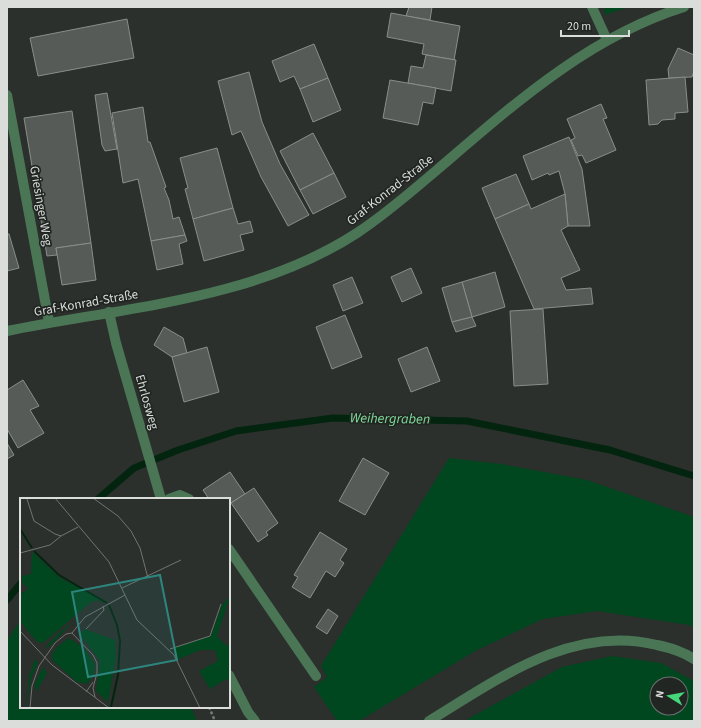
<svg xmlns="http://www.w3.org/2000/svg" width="701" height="728" font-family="'Source Sans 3',sans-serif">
<rect width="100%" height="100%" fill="#2b302c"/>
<g fill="#00461f" fill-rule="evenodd">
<path d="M604,7h24l-23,8z"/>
<path d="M449,458l52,6 86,16 107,37v111l-5,-3 -92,-14 -54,8 -66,31 -118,71h-22l-23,-34 13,-10 -6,-11z"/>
<path d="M21,619v88h170l6,14h-190v-80z"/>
<path d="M612,656l49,7 33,18v40h-230l98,-54zM657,684h24v24h-24z"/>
</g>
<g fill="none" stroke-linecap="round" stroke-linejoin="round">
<g stroke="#03250f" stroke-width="7">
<path d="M98,499l36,-31 44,-18 58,-19 97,-13 134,3 143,29 84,26"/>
<path d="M7,600l14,-17"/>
</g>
</g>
<g fill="#565b57" stroke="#888e89">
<path d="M409,7h23l-2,13 -24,-4z"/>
<path d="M391,13l69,13 -6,34 -32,-6 2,-10 -37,-7z"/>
<path d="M127,19l7,39 -96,18 -8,-38z"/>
<path d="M314,44l14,34 -28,11 -6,-13 -14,6 -8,-21z"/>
<path d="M678,48l16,7v16l-2,6 -23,1 -1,-9z"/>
<path d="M426,55l30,5 -5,31 -43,-8 3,-17 12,2z"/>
<path d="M249,72l13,50 18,42 29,51 -21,11 -27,-49 -20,-46 -9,4 -14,-54z"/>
<path d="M685,77l3,35 -13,1v6l-13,1 -4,4 -9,1 -3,-45z"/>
<path d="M328,78l13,32 -28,12 -13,-33z"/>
<path d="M390,80l46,8 -3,16 -10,-2 -5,23 -35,-7z"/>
<path d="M107,93l10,56 -12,2 -3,-6 -7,-50z"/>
<path d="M601,104l6,14 -4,1 13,31 -30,13 -4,-8 -4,1 -7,-16 4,-2 -8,-19z"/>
<path d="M143,107l5,35h2l16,45 -2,1 5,12 4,19 6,-2 6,18 -34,6 -13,-62 -15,4 -11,-70z"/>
<path d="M72,111l19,132 -35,5 1,7 -10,1 -23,-138z"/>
<path d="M313,133l21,40 -34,17 -20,-39z"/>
<path d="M569,137l13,32 8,57h-22l-3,-32 -6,-23 -10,4 -1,-2 -16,7 -9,-24z"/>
<path d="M217,148l16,60 -40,11 -8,-30 3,-1 -8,-30z"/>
<path d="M334,173l12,24 -33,17 -13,-24z"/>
<path d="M516,174l13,30 -34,15 -13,-31z"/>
<path d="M565,194l3,32 -7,4 19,40 -19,8 5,12 25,-2 2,16 -59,5 -39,-90 34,-15 2,5z"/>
<path d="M233,208l5,16 12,-3 3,11 -13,3 4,15 -40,11 -11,-42z"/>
<path d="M7,234h2l10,34 -12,3z"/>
<path d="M185,235l2,6 -8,3 4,20 -26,6 -6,-29z"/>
<path d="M91,243l5,37 -34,5 -6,-37z"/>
<path d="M411,268l11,25 -20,9 -11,-25z"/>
<path d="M495,272l10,35 -33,10 -10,-35z"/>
<path d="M352,277l11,26 -20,8 -10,-26z"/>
<path d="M462,282l10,35 -20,5 -10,-34z"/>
<path d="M543,309l5,75 -34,2 -4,-75z"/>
<path d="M345,315l17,42 -30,12 -16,-42z"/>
<path d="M472,317l4,9 -20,6 -4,-10z"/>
<path d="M164,327l19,11 4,15 -15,4 -18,-12z"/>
<path d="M207,347l12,45 -35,10 -12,-45z"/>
<path d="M427,347l13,34 -29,11 -13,-33z"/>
<path d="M23,380l16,26 -9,4 14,23 -26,15 -11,-19v-39z"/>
<path d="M7,443l7,12 -7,4z"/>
<path d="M363,458l26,15 -24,42 -26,-14z"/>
<path d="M230,472l15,22 -16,10v-5h-20l-6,-9z"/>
<path d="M254,488l24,35 -12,9 2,3 -10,7 -27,-39z"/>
<path d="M320,532l27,17 -7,11 4,3 -9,14 -9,-6 -16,27 -18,-11 6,-10 -4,-2z"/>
<path d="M328,609l10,7 -11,18 -11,-7z"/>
</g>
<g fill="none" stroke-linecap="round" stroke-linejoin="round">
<path stroke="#767a76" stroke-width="2.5" stroke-dasharray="3 2" stroke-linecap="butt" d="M209,707l6,14"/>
<g stroke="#4b7656" stroke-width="10">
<path d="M592,7l15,33"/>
<path d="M7,95l42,227"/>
<path d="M109,312l7,31 45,156"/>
<path d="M7,331c118,-24 247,-31 350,-98 29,-19 55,-42 81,-64 75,-64 150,-132 246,-162"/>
<path d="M169,499l11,-4 9,4"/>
<path d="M229,549l87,127"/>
<path d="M229,675l19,37 7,9"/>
<path d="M429,721c69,-42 143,-97 228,-76 14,3 25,6 37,14"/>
</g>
</g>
<g text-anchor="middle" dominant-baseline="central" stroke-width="3.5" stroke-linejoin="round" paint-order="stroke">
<g font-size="13" fill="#daddda" stroke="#212622">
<text transform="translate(390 190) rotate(-38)">Graf-Konrad-Straße</text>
<text transform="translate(41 206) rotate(80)">Griesinger Weg</text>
<text transform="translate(86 303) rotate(-10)">Graf-Konrad-Straße</text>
<text transform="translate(147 402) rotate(74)">Ehrlosweg</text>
</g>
<g font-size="14" font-style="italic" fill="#80da99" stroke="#212622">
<text transform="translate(390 419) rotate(1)">Weihergraben</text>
</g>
</g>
<g transform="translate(20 498)">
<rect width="210" height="210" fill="#2b302c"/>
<path d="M12,54l28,26 41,21 3,4 -7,-3 -6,2 -48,41 -6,-1 -17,-21v-29l3,1 5,-4 -6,-7v-6l9,-2zM210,98l-13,40 9,10 4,-3v38l-4,-2 -16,10 -11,-18 19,-10 -3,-11h-15l-21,9 -6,-11 38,-12 11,-31zM54,123l-24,25 -6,2 16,-16zM64,131l31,11 1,17 -8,45 -12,-11 4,-30 -20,-27zM49,140l14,9 12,17 -1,11 -7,9 -10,-2 -25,-22v-6l5,-7zM15,161l3,3 -7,17 -5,29 3,-32zM23,169l4,6 -11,19 -1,-8z" fill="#00461f"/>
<path fill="none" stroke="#03250f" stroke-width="2" d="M0,31l12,19M14,53l25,24 48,28M89,107l8,20 3,16 -2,34 -7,32"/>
<path fill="none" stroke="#717572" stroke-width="1" d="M35,0l54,64 28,58 37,35 26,53M73,0l25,18 13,15 9,17 8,30M7,1l7,22 21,13 6,2 17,-9M0,55l30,-8 11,-9M0,67v17M102,90l59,-28M66,131l18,-19 -1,-4M0,133l32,34 57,43M52,135l21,22 4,8v10l-4,15 2,9M52,135l13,-16 40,-22M150,151l40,-13 11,-32M66,194l7,-10M10,210l2,-22 7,-20 16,-23 11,-9 6,-1"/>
<path fill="#2d857e" fill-opacity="0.15" stroke="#2d857e" stroke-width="2" d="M140,77l17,85 -89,17 -16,-85z"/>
<rect width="210" height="210" fill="none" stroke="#daddda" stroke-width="2"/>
</g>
<rect width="701" height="728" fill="none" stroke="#daddda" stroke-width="16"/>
<g transform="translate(669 696) rotate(281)"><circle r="19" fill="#212622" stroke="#6b6f6c"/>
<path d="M0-3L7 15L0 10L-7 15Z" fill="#45d77a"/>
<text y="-6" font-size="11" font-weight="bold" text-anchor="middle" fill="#daddda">N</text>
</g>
<path d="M561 30v6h68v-6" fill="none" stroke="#daddda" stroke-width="2"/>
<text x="567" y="30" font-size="12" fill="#daddda" stroke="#212622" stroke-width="3" paint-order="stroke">20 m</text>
</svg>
